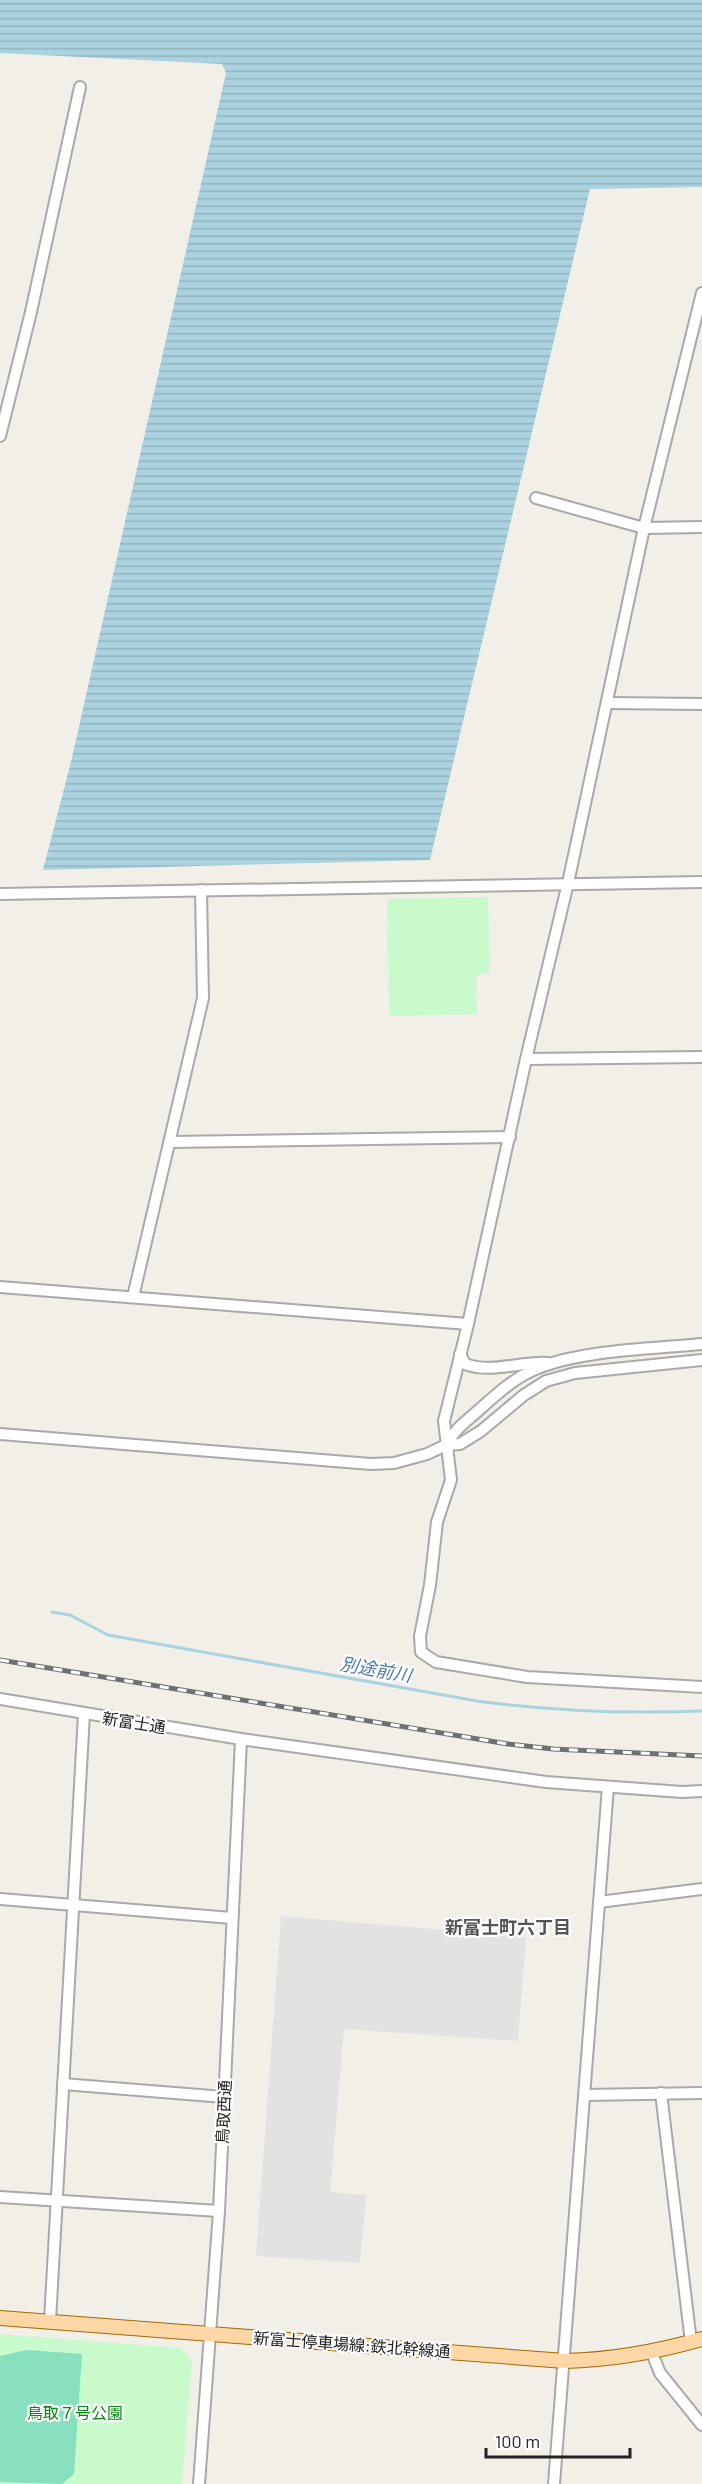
<svg xmlns="http://www.w3.org/2000/svg" width="702" height="2484" font-family="Barlow,'Noto Sans JP',sans-serif">
<defs>
<pattern id="water-rules" width="6" height="5" patternUnits="userSpaceOnUse" patternTransform="scale(1.5)"><rect width="6" height="5" fill="#aad3df"/><path d="M0 2.5h6" fill="none" stroke="#92b5bf"/></pattern>
</defs>
<rect width="100%" height="100%" fill="#f2efe9"/>
<g fill="#c8facc">
<path d="M488,897l2,76 -14,2 1,39 -88,2 -2,-117z"/>
<path d="M0,2334l181,14 11,14 -10,122h-182z"/>
</g>
<path fill="#88e0be" d="M27,2350l55,4 -8,120 -12,10 -62,-2v-126z"/>
<path fill="#e2e2e2" d="M281,1916l245,21 -8,104 -174,-12 -14,163 36,3 -6,68 -104,-7z"/>
<path fill="url(#water-rules)" d="M0,0h702v187l-112,2 -160,671 -387,10 28,-108 155,-689 -4,-9 -222,-11z"/>
<g fill="none" stroke-linecap="round" stroke-linejoin="round">
<path stroke="#aad3df" stroke-width="3" d="M52,1612l18,3 38,20 369,66c74,10 150,13 225,10"/>
<defs>
<g id="minor">
<path d="M702,293l-58,235 -76,355 -42,176 -58,265 -24,97 7,59 -14,42 -7,63 -10,51 1,16 15,10 91,15 175,10"/>
<path d="M0,436l31,-124 49,-225"/>
<path d="M536,498l108,30 58,-1"/>
<path d="M608,703l94,1"/>
<path d="M0,894l702,-12"/>
<path d="M526,1059l176,-2"/>
<path d="M170,1142l340,-5"/>
<path d="M0,1287l468,37"/>
<path d="M133,1297l70,-299 -2,-108"/>
<path d="M460,1354l5,10c26,10 55,-3 83,-1"/>
<path d="M0,1434l334,27 37,3 23,-1 33,-9 19,-9 14,-1 21,-13 43,-36 22,-14 29,-8 127,-13"/>
<path d="M447,1445c7,-16 20,-24 33,-36 16,-14 32,-29 51,-38 45,-21 121,-22 171,-27"/>
<path d="M0,1699l241,40 305,43 136,10 20,-1"/>
<path d="M0,1899l232,19"/>
<path d="M599,1902l103,-13"/>
<path d="M63,2084l161,13"/>
<path d="M661,2093l30,249"/>
<path d="M585,2095l117,-2"/>
<path d="M0,2197l219,14"/>
<path d="M50,2321l34,-607"/>
<path d="M652,2353l8,20 42,52"/>
<path d="M199,2484l20,-273 22,-472"/>
<path d="M554,2484l54,-697"/>
</g>
<path id="major" d="M0,2318l565,43c48,-1 91,-9 137,-22"/>
</defs>
<use href="#minor" stroke="#a9a9a9" stroke-width="14"/>
<use href="#major" stroke="#a06b00" stroke-width="16"/>
<use href="#minor" stroke="#fff" stroke-width="10"/>
<use href="#major" stroke="#fcd6a4" stroke-width="14"/>
<defs>
<path id="rail" d="M0,1660l508,84 45,5 149,7"/>
</defs>
<use href="#rail" stroke="#707070" stroke-width="5"/>
<use href="#rail" stroke="#fff" stroke-width="3" stroke-dasharray="9" stroke-linecap="butt"/>
</g>
<g text-anchor="middle" dominant-baseline="central" stroke-width="4.5" stroke-linejoin="round" paint-order="stroke">
<g font-size="16" fill="#222" stroke="#fff">
<text transform="translate(134 1722) rotate(9)">新富士通</text>
<text transform="translate(223 2112) rotate(-87)">鳥取西通</text>
<text transform="translate(352 2344) rotate(4)">新富士停車場線:鉄北幹線通</text>
</g>
<g font-size="16" fill="#0c8416" stroke="#fff">
<text x="75" y="2412">鳥取７号公園</text>
</g>
<g font-size="18" font-style="italic" fill="#4a7aab" stroke="#fff">
<text transform="translate(376 1669) rotate(10)">別途前川</text>
</g>
<g font-size="18" font-weight="bold" fill="#555" stroke="#fff">
<text x="508" y="1927">新富士町六丁目</text>
</g>
</g>
<path d="M486 2448v9h144v-9" fill="none" stroke="#222222" stroke-width="3"/>
<text x="495" y="2448" font-size="18" fill="#222222" stroke="#ffffff" stroke-width="4.5" paint-order="stroke">100 m</text>
</svg>
